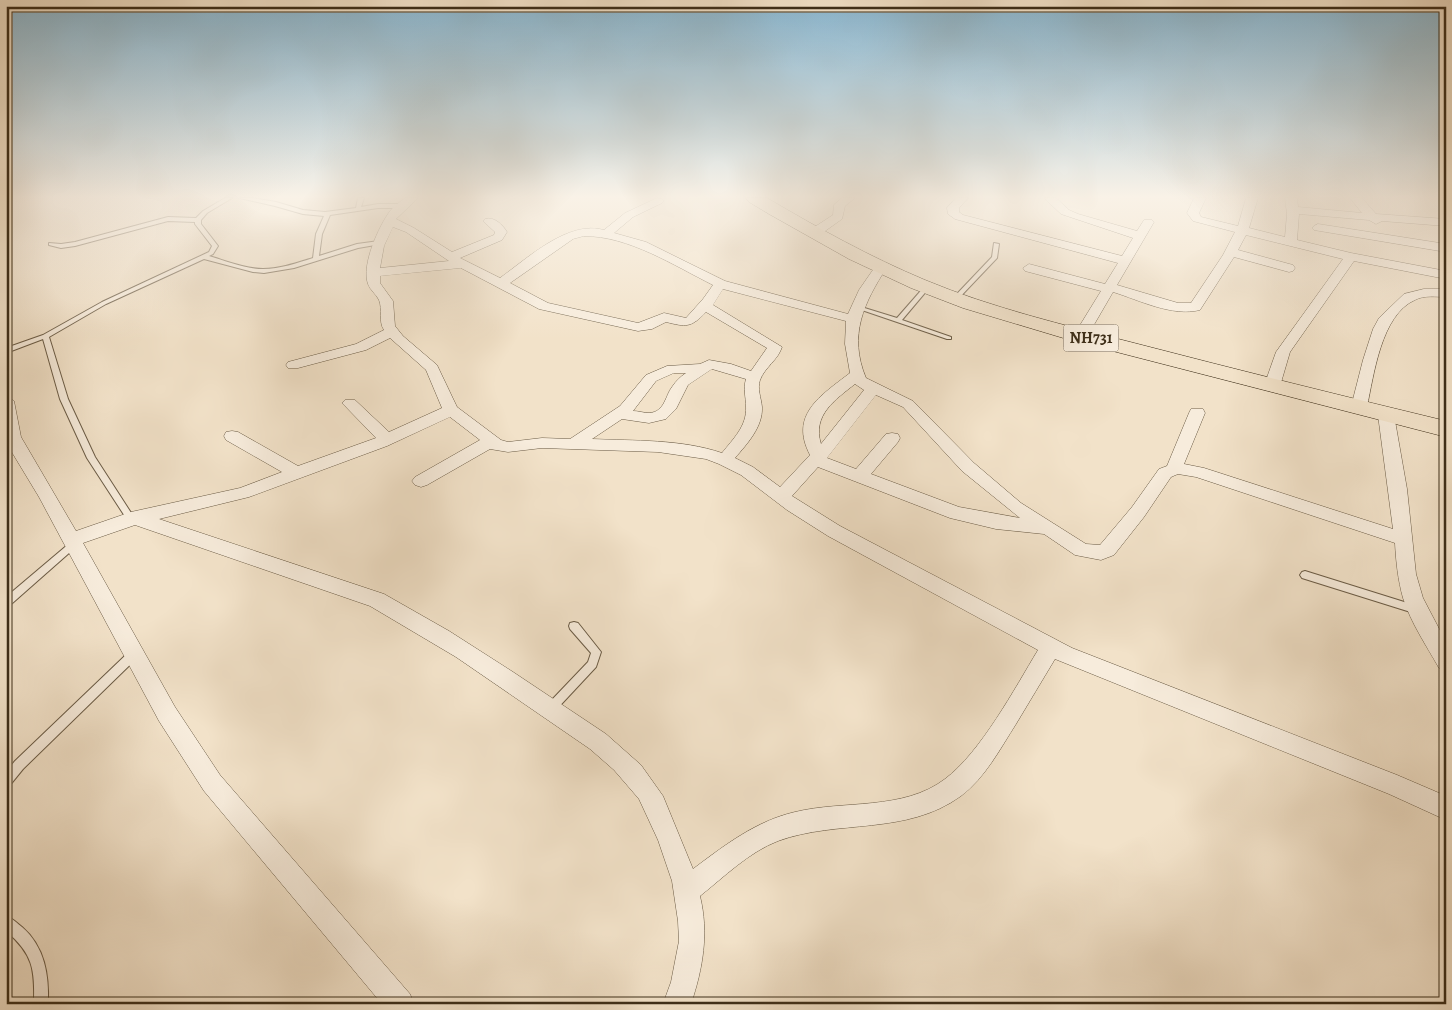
<svg xmlns="http://www.w3.org/2000/svg" width="1452" height="1010" font-family="Alegreya,serif">
<rect width="100%" height="100%" fill="#f2e2c9"/>
<filter id="stains"><feTurbulence type="fractalNoise" baseFrequency=".004" numOctaves="4"/><feColorMatrix values="0 0 0 0 .2 0 0 0 0 .09 0 0 0 0 .02 0 0 0 .5 -.17"/></filter>
<radialGradient id="worn" r=".72"><stop offset=".6" stop-color="#630" stop-opacity="0"/><stop offset="1" stop-color="#630" stop-opacity=".3"/></radialGradient>
<g fill="none" stroke-linecap="round" stroke-linejoin="round">
<defs>
<g id="service">
<path d="M225,198h7l-25,15 -6,7v4l17,22 -5,8 -4,2c17,5 36,13 54,13 17,0 34,-6 50,-11l3,-24 8,-18 -21,-2 -28,-8 -35,-8h12l24,4 27,8 22,2 31,-4 2,-10h6l-3,9 17,-3h24l3,2 -3,2h-24l-48,7 -8,19 -3,22 38,-12 22,-3 3,2 -1,1 -23,4 -64,20 -30,5 -11,-1 -49,-13 -98,45 -57,33 19,62 27,58 40,62 -4,3 -3,-1 -41,-63 -27,-59 -17,-60 -37,14v-5l37,-13 59,-33 107,-50 3,-6 -17,-22v-2l-27,-1 -93,25 -14,2 -12,-3v-2l12,1 14,-2 93,-25 28,1 7,-7z"/>
<path d="M994,243l5,1 -2,14 -39,41h-4v-2l38,-40z"/>
<path d="M927,285l2,1v2l-27,32 49,17v2h-4l-94,-32 1,-1h4l39,12 28,-32z"/>
<path d="M74,541l3,1 2,2 -2,2 -68,60 -3,1v-10l65,-55z"/>
<path d="M1305,571l112,35 3,1 2,3 -2,3 -3,1 -115,-36 -2,-3 2,-3z"/>
<path d="M574,622l4,1 23,29 -5,15 -42,45 -4,2 -4,-2 -1,-3 1,-3 42,-44 3,-9 -21,-24 -1,-3 1,-3z"/>
<path d="M134,650l4,1 1,3 -1,3 -115,112 -13,16 -4,1v-14l9,-11 115,-110z"/>
<path d="M6,916c6,2 11,7 16,11 23,20 27,48 26,77h-14c1,-35 -1,-50 -28,-73z"/>
</g>
<g id="minor">
<path d="M405,198h13l-22,21 18,9 38,24 42,-17 1,-3 -12,-11 2,-2c9,-3 18,6 22,13l-5,8 -42,18 40,20c28,-20 68,-58 104,-48l21,-17 32,-15 5,1 2,2 -2,2 -29,14 -19,16 32,9 79,39 123,33 11,-24 18,-26h8l2,3c-23,36 -39,68 -21,111l47,23 61,62 47,40 65,41 14,1 32,-38 27,-38 8,-3 22,-53 2,-4h12l2,4 -21,51 20,4 189,61 -15,-114 2,-4h12l2,4 13,74 9,85 7,24 23,44v29l-7,-3c-13,-23 -28,-45 -36,-70 -5,-18 -7,-36 -8,-55l-199,-66 -18,-3 -7,3 -27,40 -30,38 -13,5 -26,-5 -31,-21 -48,-5 -46,-11 -132,-51 -26,29 48,30 232,122 325,127 49,21v24l-57,-26 -334,-135c-13,22 -26,43 -39,65 -16,25 -31,54 -55,72 -55,40 -123,23 -183,45 -29,11 -54,36 -78,55 9,37 3,72 -9,108h-28l8,-22 8,-41 -1,-20 -6,-40 -14,-41 -19,-41 -25,-29 -24,-21 -134,-92 -86,-51 -235,-81 -52,18 92,164 45,68 190,219 4,10h-32l-178,-213 -45,-70 -120,-224 -26,-43 -7,-14v-44l5,2 3,3 7,36 55,94 55,-19 109,-24 42,-16 -56,-32 -2,-4 2,-4 6,-1 6,1 60,34 78,-28 -31,-32 -3,-3 3,-3h10l34,32 53,-24 -16,-38 -36,-32 -24,12 -68,18h-10l-2,-3 2,-3 68,-18 28,-14c-6,-9 -1,-20 -5,-30 -3,-6 -9,-10 -11,-16 -7,-19 11,-58 22,-73 4,-5 10,-9 15,-13zM393,227l13,5 43,29 -69,7 4,-22zM584,236c45,0 89,29 129,49l-10,14 -17,19 -22,-5 -26,10 -90,-20 -38,-20 63,-44zM461,268l78,41 99,22 14,-2 14,-7c20,5 25,6 40,-10l61,36 -16,23 -20,-7 -22,-4 -9,4 -33,2 -21,9 -26,31 -50,33 -28,-1 -34,4 -7,-2 -44,-33 -20,-42 -34,-29 -8,-10 -2,-25 -13,-18v-7zM723,289l123,32 -1,23 5,29c-30,23 -61,42 -40,82l-30,32 -27,-20 -18,-9c12,-14 28,-31 27,-51 -1,-10 -5,-18 -2,-27 5,-13 18,-20 22,-33l-69,-42zM712,369l34,10c-3,10 0,18 0,28 1,19 -13,32 -24,46 -41,-14 -88,-12 -130,-14l30,-20 27,4 17,-4 10,-10 12,-24zM674,373h12c-6,4 -10,8 -14,14 -7,9 -7,25 -23,26 -5,0 -11,-2 -16,-2l23,-30zM855,384l9,6 -43,54c-9,-29 14,-44 34,-60zM876,395l27,12 59,64 58,47 -61,-11 -88,-33 27,-32 2,-4 -2,-4 -6,-1 -6,1 -30,35 -29,-11zM450,417l30,23 -65,37 -3,4 3,4 6,2 6,-2 63,-36 18,3 34,-4 116,4 48,7 13,5 22,11 46,35 41,26 210,114c-23,38 -57,102 -93,129 -42,32 -101,21 -150,33 -39,9 -70,33 -102,57l-30,-73 -22,-31 -35,-31 -93,-62 -64,-41 -65,-37 -225,-75 90,-22 138,-51z"/>
<path d="M842,198h13l-10,8 -3,13 -24,17h-8l-2,-3 2,-3 23,-15 1,-10z"/>
<path d="M956,198h12l-9,10v4l4,3 159,41 11,-18 -72,-24 -17,-16h12l13,12 9,4 59,17 7,-11h8l2,2 -37,63 61,18h13l32,-48 12,-23 -42,-11 -6,-8 7,-15h12l-7,15 2,4 37,9 8,-28h12l-9,30 36,9 2,-23 -2,-16h12l1,9 64,6 -12,-15h12l14,16 70,5v7l-64,-5 -6,3 -7,-4 -70,-6 -2,26 54,13 95,18v8l-92,-18 -57,81 -7,10 -10,34 -3,3h-10l-3,-3 12,-34 67,-93 -97,-24 -8,15 55,15 2,3 -2,3 -4,1 -55,-15 -34,53c-28,7 -61,-10 -87,-18l-25,43 -7,4 -7,-4 27,-44 -76,-20 -2,-3 6,-4 76,20 13,-21 -163,-44 -7,-5 -1,-6z"/>
<path d="M1318,224l128,20v8l-132,-22 -2,-2 2,-2z"/>
<path d="M1424,289h22v8c-10,0 -22,-2 -31,3 -34,15 -41,75 -48,107l-3,3h-10l-3,-3 12,-47 10,-31 6,-11 25,-24z"/>
</g>
<path id="trunk" d="M746,198h21c51,30 103,59 158,82 67,28 139,45 209,63 104,27 208,53 312,78v16l-376,-97 -107,-32 -52,-20 -62,-29 -80,-45 -20,-12z"/>
</defs>
<use href="#service" stroke="#6a5b45" stroke-width="2"/>
<use href="#minor" stroke="#6a5b45" stroke-width="1"/>
<use href="#trunk" stroke="#3d2e19" stroke-width="1"/>
<use href="#service" fill="#f7ecdc" fill-rule="evenodd"/>
<use href="#minor" fill="#f7ecdc" fill-rule="evenodd"/>
<use href="#trunk" fill="#f2e2c9" fill-rule="evenodd"/>
</g>
<linearGradient id="sky" x2="0" y2="1"><stop stop-color="#89b8d3"/><stop offset="0.58" stop-color="#f9f2e7"/><stop offset="1" stop-color="#f9f2e7" stop-opacity="0"/></linearGradient>
<rect width="1452" height="339" fill="url(#sky)"/>
<g text-anchor="middle" dominant-baseline="central" stroke-width="4" stroke-linejoin="round" paint-order="stroke">
<rect fill="#f7ecdc" stroke="#756754" stroke-width="1" x="1063.5" y="324.5" width="55" height="27" rx="4"/>
<g font-size="16" font-weight="bold" fill="#3d2e19">
<text x="1091" y="338">NH731</text>
</g>
</g>
<rect width="1452" height="1010" fill="none" stroke="#f2e2c9" stroke-width="25"/>
<rect x="8" y="8" width="1437" height="995" fill="none" stroke="#3d2e19" stroke-width="2.5"/>
<rect x="12" y="12" width="1427" height="985" fill="none" stroke="#3d2e19"/>
<rect width="100%" height="100%" filter="url(#stains)"/>
<rect width="100%" height="100%" fill="url(#worn)"/>
</svg>
